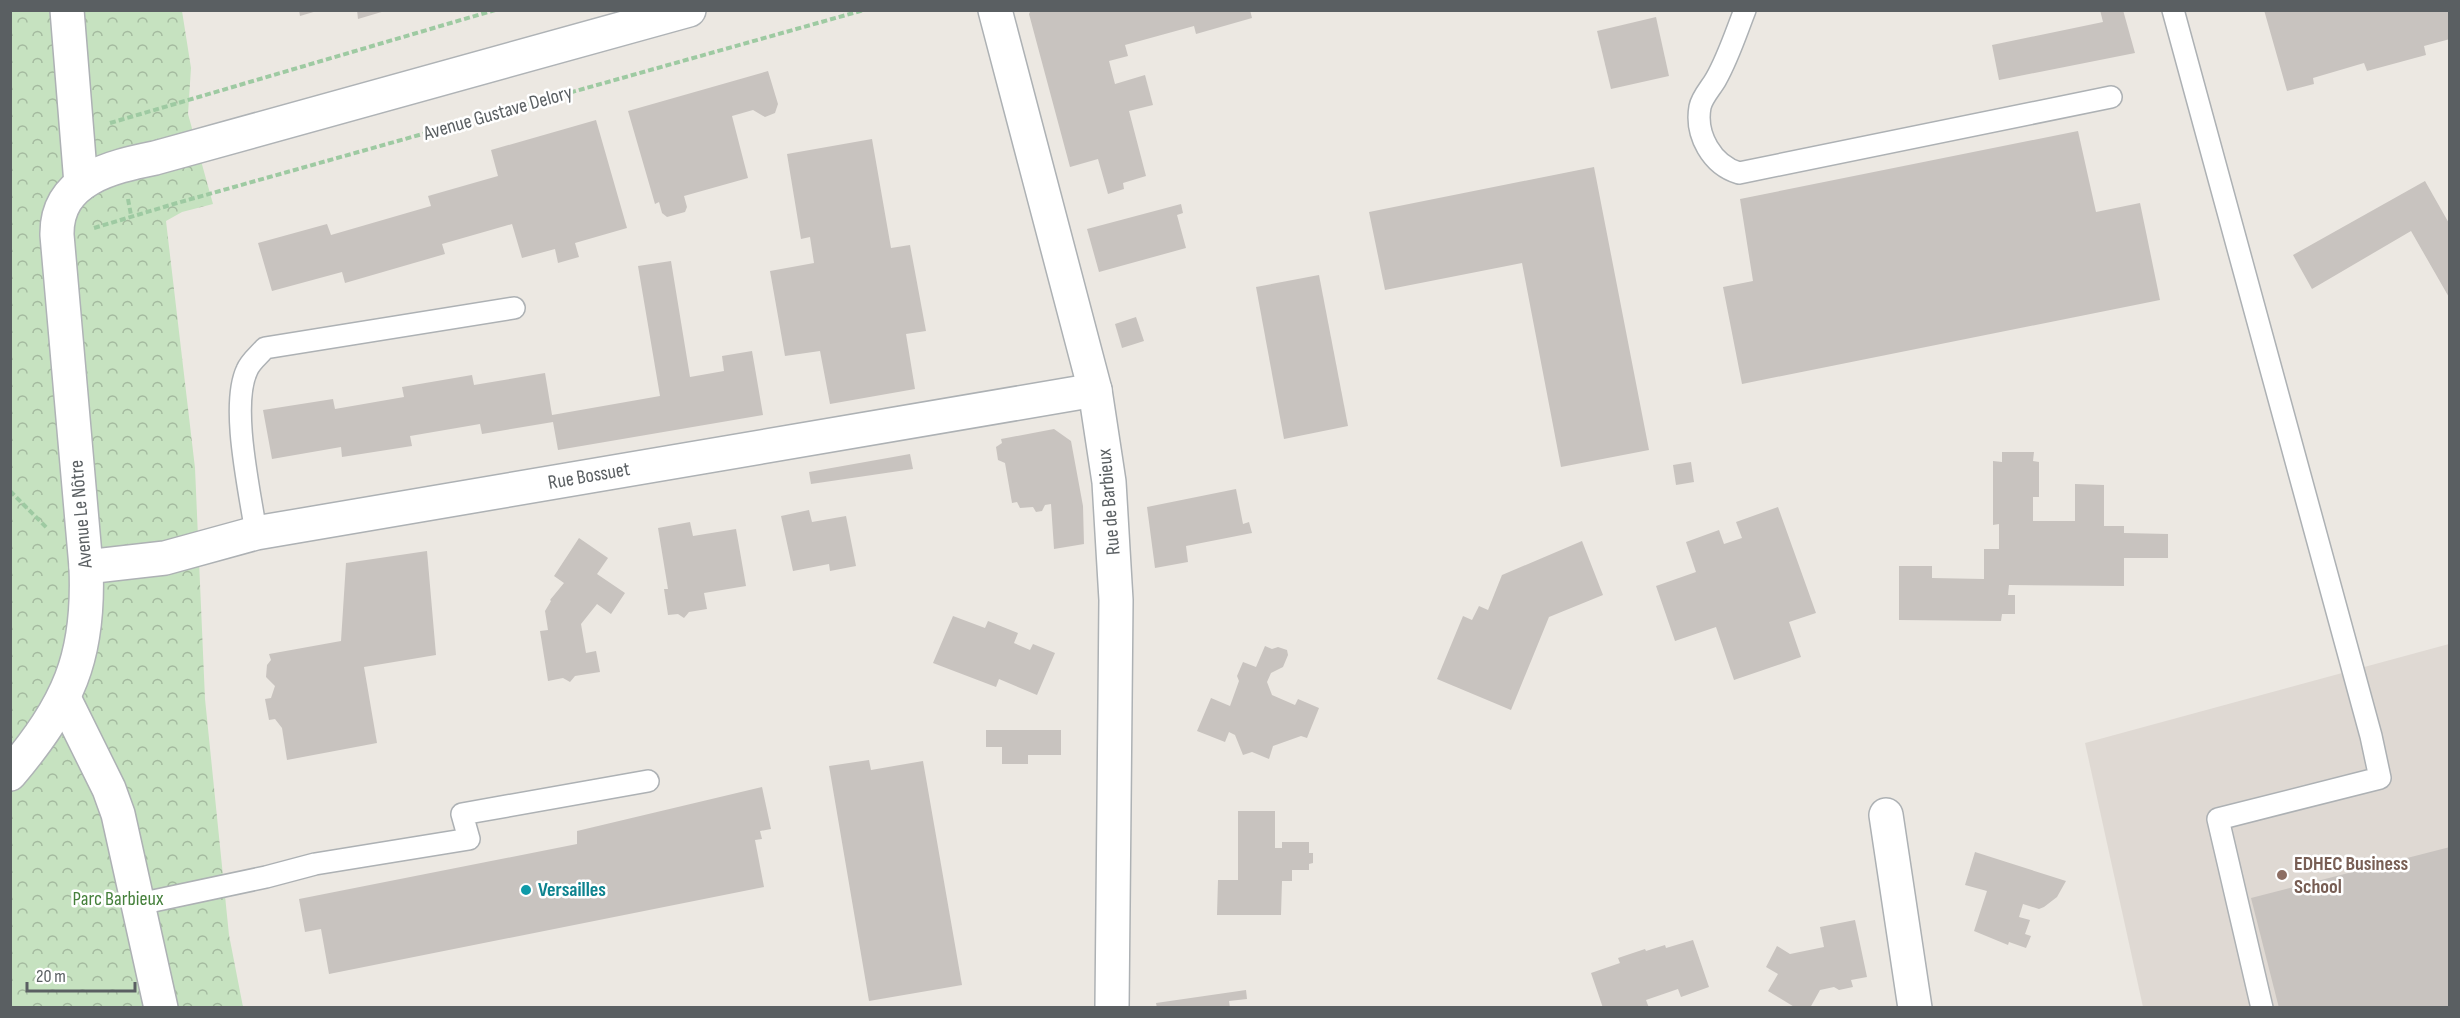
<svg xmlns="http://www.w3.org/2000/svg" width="2460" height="1018" font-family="'Sofia Sans Condensed',sans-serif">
<defs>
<pattern id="park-crowns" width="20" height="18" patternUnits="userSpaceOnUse" patternTransform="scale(1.5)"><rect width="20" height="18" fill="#c6e2c0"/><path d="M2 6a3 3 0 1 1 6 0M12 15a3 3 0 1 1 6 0" fill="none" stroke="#a4ba9f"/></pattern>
</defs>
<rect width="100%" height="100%" fill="#ece8e2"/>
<path fill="#dfd9d3" d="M2449,644v363h-306l-58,-264z"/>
<path fill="url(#park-crowns)" d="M10,11h172l9,57 -3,46 25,90 -31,8 -16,9 29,247 10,231 24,236 14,72h-232z"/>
<g fill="#c8c3bf">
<path d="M299,10h18v1l-17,5z"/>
<path d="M357,10h28v1l-27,8z"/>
<path d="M1031,10h219l2,8 -56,16 -2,-8 -69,19 3,11 -19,5 6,23 30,-9 8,30 -24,6 17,65 -23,7 1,6 -16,5 -10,-35 -28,8 -41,-153z"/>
<path d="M2100,10h23l12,43 -136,27 -7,-35 111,-23z"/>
<path d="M2264,10h186v29l-26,7 2,9 -59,16 -3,-8 -51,15 1,6 -27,7z"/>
<path d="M1656,17l13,59 -58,13 -14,-58z"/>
<path d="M768,71l10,33 -3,9 -10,4 -12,-7 -21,6 16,62 -64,18 3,11 -2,5 -18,5 -5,-4 -3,-11 -4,2 -27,-93z"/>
<path d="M596,120l31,108 -52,15 4,14 -21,6 -3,-14 -33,9 -10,-34 -70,20 3,10 -100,29 -3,-11 -70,19 -14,-48 69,-19 4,11 100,-29 -3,-10 70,-20 -7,-26z"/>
<path d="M2078,131l18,81 44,-9 20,97 -418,84 -19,-97 30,-6 -13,-82z"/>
<path d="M872,139l19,109 19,-3 16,86 -20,3 9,55 -85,15 -10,-53 -35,5 -15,-85 44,-8 -4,-26 -9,2 -14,-85z"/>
<path d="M1594,167l55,283 -88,17 -39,-204 -137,27 -16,-78z"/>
<path d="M2425,181l25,44v74l-39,-68 -99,58 -19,-34z"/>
<path d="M1181,204l2,9 -6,2 9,33 -87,24 -12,-43z"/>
<path d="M671,261l19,116 34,-6 -2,-15 30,-5 11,64 -205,35 -5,-28 -71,12 -2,-10 -70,12 2,10 -70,11 -1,-10 -69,12 -9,-49 70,-11 2,10 69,-12 -2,-10 70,-12 2,10 71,-12 7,42 108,-19 -22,-130z"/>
<path d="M1319,275l29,151 -64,13 -28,-152z"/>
<path d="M1136,317l8,24 -22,7 -7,-24z"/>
<path d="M1054,429l17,12 12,65 1,38 -30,5 -3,-45 -6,1 -3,6 -6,1 -3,-5 -13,1 -3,-6 -5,1 -7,-40 -7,-3 -2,-13 6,-4 -1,-4z"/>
<path d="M2002,452h32l-1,9 6,1v35h-6v24h42v-37l29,1v41h20v7l44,1v24h-44v28l-115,-1 -1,10h7v19h-13l-1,7 -102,-1v-54h33v12l52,1v-30h15v-25l-6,1v-64l9,1z"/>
<path d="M910,454l3,15 -102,15 -2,-12z"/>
<path d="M1691,462l3,20 -18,3 -3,-20z"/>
<path d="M1236,489l7,35 6,-2 3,11 -66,13 2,16 -33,6 -8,-61z"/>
<path d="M1778,507l38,106 -27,9 12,35 -67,23 -18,-53 -41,14 -19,-55 40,-14 -10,-30 33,-12 5,14 18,-6 -6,-16z"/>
<path d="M809,510l3,12 34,-6 10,50 -26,5 -1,-7 -36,7 -12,-55z"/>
<path d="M690,522l3,14 43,-7 10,57 -42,7 3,16 -18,3 -5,6 -6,-4 -10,1 -4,-26h4l-10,-61z"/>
<path d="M579,538l29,20 -11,16 28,19 -14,21 -14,-10 -16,20 5,29 10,-2 4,21 -25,4 -5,6 -7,-4 -15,3 -8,-50 8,-1 -3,-19 6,-10 -1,-1 14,-17 -10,-7z"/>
<path d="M1582,541l21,54 -54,22 -38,93 -74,-31 26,-63 9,4 7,-14 9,4 14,-35z"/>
<path d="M427,551l9,104 -72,12 13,76 -90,17 -5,-32 -7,-9 -6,1 -4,-21 6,-1 4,-12 -9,-9 1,-12 4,-5 -2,-6 72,-13 5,-78z"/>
<path d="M953,616l32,12 3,-7 30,12 -4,10 16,7 3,-6 22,9 -18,42 -38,-16 -3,8 -63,-24z"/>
<path d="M1265,646l7,3 6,-2 9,3 1,5 -5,12 -12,6 -4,9 5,13 23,10 3,-6 21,9 -12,30 -6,-2 -28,10 -4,13 -17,-7 -9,3 -8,-20 -6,-3 -4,10 -28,-11 14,-33 19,8 9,-25 -2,-5 6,-14 13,5z"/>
<path d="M986,730h75v25h-33v9h-26v-17h-16z"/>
<path d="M869,760l2,10 52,-9 39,224 -93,16 -40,-235z"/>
<path d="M762,787l9,42 -11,2 2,8 -7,1 9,47 -435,87 -8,-45 -16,3 -6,-33 278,-55v-13z"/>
<path d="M1238,811h37v37h7v-6h27v11h4v10l-4,1v6h-17v11h-10l-1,34h-64l1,-35h20z"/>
<path d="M2450,847v161h-171l-28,-110z"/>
<path d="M1975,852l91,29 -9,16 -13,10 -5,2 -16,-5 -4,13 11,3 -5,14 6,2 -5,12 -17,-6 -1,3 -34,-14 13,-40 -22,-6z"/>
<path d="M1855,920l12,57 -16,3 2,7 -14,3 -5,-3 -14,3 -10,18h-14l-28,-17 10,-17 -12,-7 11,-21 13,8 34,-7 -4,-20z"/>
<path d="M1693,940l16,47 -28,10 -3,-8 -32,11 3,8h-46l-12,-35 29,-10 -2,-5 27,-9 1,2 19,-6 1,3z"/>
<path d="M1246,990l1,9 -18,2 1,7h-73l-1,-5z"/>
</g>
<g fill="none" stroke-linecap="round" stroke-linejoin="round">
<defs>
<g id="service">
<path d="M1745,10c-9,23 -17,48 -29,69 -5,9 -14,18 -16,28 -5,28 12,58 39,66l372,-76"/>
<path d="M2173,10l198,726 9,42 -162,41 44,189"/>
<path d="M256,533c-6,-41 -26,-127 -9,-163 3,-8 12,-15 18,-22l249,-40"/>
<path d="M139,904l127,-27 49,-13 154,-25 -7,-25 186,-33"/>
</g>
<g id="minor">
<path d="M67,10l14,174"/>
<path d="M86,567l79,-9 91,-25 839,-143"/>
<path d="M64,698l45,91 9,25 43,194"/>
<path d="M1886,815l29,193"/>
</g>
<path id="tertiary" d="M995,10l100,380 14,92 7,118 -4,408"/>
<path id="secondary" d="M10,774c58,-69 80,-116 76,-207l-29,-332c-1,-56 54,-68 98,-77l534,-148"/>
</defs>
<use href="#service" stroke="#adb1b4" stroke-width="24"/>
<use href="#minor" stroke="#adb1b4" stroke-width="36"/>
<use href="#tertiary" stroke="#adb1b4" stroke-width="36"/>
<use href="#secondary" stroke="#afb3b6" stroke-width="36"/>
<g stroke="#9ecaa2" stroke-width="4" stroke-dasharray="6 3" stroke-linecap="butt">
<path d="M110,123l385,-113"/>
<path d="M128,199l3,16"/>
<path d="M94,228l83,-25 687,-193"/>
<path d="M10,491l37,37"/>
</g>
<use href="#service" stroke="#fff" stroke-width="21"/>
<use href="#minor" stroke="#fff" stroke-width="33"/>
<use href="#tertiary" stroke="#fff" stroke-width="33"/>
<use href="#secondary" stroke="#fff" stroke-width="33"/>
</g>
<circle fill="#8d6e63" stroke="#fff" stroke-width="2" cx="2282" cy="875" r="6"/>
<circle fill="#0f9aa8" stroke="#fff" stroke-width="2" cx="526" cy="890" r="6"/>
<g text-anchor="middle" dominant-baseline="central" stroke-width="5" stroke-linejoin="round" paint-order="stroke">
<g font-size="20" fill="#5a5f62" stroke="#fff">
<text transform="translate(498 113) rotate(-16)">Avenue Gustave Delory</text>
<text transform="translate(589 476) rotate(-10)">Rue Bossuet</text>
<text transform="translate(1109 502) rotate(-95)">Rue de Barbieux</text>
<text transform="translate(81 514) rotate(-95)">Avenue Le Nôtre</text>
</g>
<g font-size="20" font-weight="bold" fill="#785e54" stroke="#fff" text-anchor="start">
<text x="2294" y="864">EDHEC Business<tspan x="2294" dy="23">School</tspan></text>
</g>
<g font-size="20" font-weight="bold" fill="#0d838f" stroke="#fff" text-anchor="start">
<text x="538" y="890">Versailles</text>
</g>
<g font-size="20" fill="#45803b" stroke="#fff">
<text x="118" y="899">Parc Barbieux</text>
</g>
</g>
<rect width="2460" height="1018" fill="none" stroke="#5a5f62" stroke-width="24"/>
<path d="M27 982v9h108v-9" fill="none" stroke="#5a5f62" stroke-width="3"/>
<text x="36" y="982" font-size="18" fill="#5a5f62" stroke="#ffffff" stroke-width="4.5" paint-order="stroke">20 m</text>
</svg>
